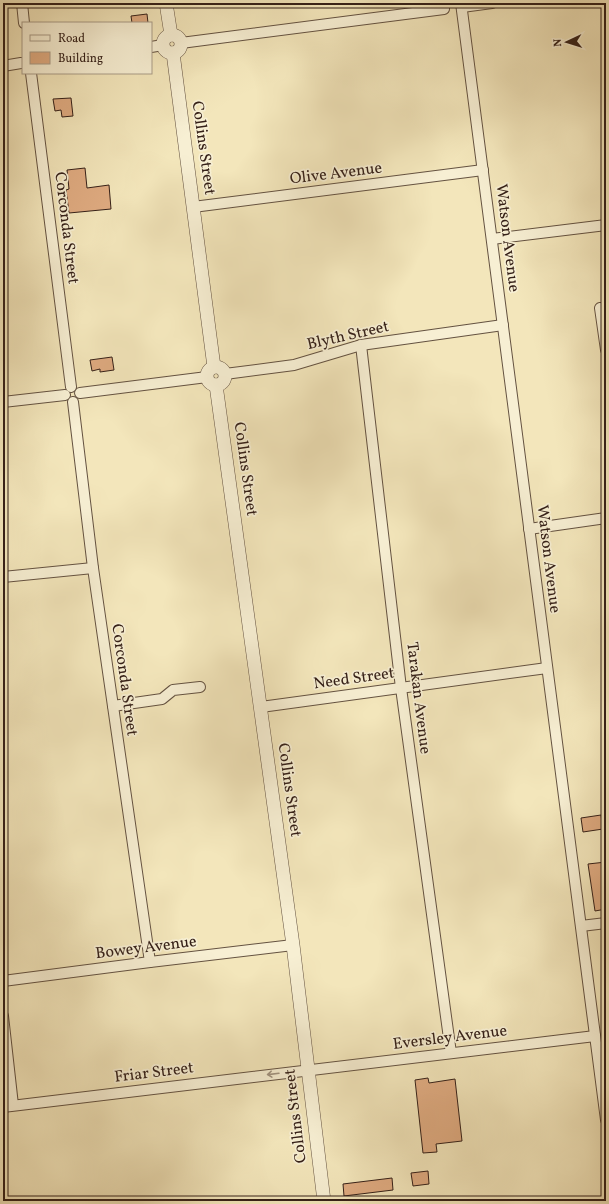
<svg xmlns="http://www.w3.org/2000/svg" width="609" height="1204" font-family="Vollkorn,serif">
<rect width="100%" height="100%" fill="#f3e6bb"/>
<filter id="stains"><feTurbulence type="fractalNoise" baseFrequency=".005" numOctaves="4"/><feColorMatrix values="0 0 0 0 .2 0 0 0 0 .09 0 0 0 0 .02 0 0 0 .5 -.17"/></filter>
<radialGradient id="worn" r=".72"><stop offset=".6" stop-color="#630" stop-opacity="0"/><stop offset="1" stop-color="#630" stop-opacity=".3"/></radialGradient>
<g fill="#dfab81" stroke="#352018">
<path d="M147,14l1,9h-16l-1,-7z"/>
<path d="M71,98l2,18 -11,1 -1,-7 -6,1 -2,-12z"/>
<path d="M85,168l2,20 22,-3 2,24 -42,4 -3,-23 3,-1 -2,-19z"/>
<path d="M112,357l2,13 -14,2v-3l-8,2 -2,-11z"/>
<path d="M601,815l2,14 -20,3 -2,-14z"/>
<path d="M606,862v47l-11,2 -7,-47z"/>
<path d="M428,1078l1,5 26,-4 7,62 -26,3 1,8 -14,1 -8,-73z"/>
<path d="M428,1171l1,13 -16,2 -2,-13z"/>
<path d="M392,1178l1,12 -49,6 -1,-12z"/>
</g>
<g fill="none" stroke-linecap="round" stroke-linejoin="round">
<defs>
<g id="minor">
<path d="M22,3l2,20"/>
<path d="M461,3l145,1117"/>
<path d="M462,7l30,-4"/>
<path d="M181,43l263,-34"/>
<path d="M151,47l12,-2"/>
<path d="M3,66l18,-3"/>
<path d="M31,73l40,314"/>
<path d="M193,207l290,-37"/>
<path d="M492,239l114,-14"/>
<path d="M600,308l6,42"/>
<path d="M361,345l40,343 50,365"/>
<path d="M225,374l69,-9 67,-20 142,-20"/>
<path d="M80,393l127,-16"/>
<path d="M3,402l62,-7"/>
<path d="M73,402l20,166 57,394"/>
<path d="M529,529l77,-11"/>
<path d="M3,577l90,-9"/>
<path d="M113,706l49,-7 11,-9 27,-3"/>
<path d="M261,707l286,-39"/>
<path d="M581,926l25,-3"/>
<path d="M3,981l147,-19 143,-17"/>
<path d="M3,1016l10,89"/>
<path d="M3,1107l592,-71"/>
</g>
<g id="tertiary">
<path d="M166,3l5,32"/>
<circle cx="172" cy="44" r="9"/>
<path d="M173,53l41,314"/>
<circle cx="216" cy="376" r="9"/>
<path d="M216,385l77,560 31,256"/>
</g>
</defs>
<use href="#minor" stroke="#645241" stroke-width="12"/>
<use href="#tertiary" stroke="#645241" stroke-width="14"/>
<use href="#minor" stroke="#f7efd3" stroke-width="10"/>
<use href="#tertiary" stroke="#f7efd3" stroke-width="13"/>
</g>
<defs><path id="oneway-shaft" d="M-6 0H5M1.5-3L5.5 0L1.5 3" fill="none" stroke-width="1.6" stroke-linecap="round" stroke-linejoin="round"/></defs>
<use stroke="#a0927f" href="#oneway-shaft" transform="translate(273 1074) rotate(173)"/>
<g text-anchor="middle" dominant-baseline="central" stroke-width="3.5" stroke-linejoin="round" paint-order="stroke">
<g font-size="16" fill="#352018" stroke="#f7efd3">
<text transform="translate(203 148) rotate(82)">Collins Street</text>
<text transform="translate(336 174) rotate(-7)">Olive Avenue</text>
<text transform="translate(66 228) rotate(83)">Corconda Street</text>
<text transform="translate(507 238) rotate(83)">Watson Avenue</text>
<text transform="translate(348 336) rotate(-13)">Blyth Street</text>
<text transform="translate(245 469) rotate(82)">Collins Street</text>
<text transform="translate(548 559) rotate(83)">Watson Avenue</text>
<text transform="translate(354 679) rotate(-8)">Need Street</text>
<text transform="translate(124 680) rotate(82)">Corconda Street</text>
<text transform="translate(418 698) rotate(83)">Tarakan Avenue</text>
<text transform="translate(289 790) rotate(82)">Collins Street</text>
<text transform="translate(146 948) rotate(-7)">Bowey Avenue</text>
<text transform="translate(450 1038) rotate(-7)">Eversley Avenue</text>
<text transform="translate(154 1073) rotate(-7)">Friar Street</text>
<text transform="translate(296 1116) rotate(-97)">Collins Street</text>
</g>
</g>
<rect width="609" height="1204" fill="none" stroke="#f3e6bb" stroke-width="16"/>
<rect x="4" y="4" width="601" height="1196" fill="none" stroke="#352018" stroke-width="2"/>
<rect x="8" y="8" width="593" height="1188" fill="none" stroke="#352018"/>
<rect x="22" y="22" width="130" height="52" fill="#f7efd3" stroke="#a99c88"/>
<rect x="30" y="35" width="20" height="6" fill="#f7efd3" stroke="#a99c88"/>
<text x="58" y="42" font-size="12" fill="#352018">Road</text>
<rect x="30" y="52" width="20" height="12" fill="#dfab81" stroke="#a99c88"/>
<text x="58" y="62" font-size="12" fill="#352018">Building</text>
<g transform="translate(567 42) rotate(266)" stroke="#f7efd3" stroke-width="3" paint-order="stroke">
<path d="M0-3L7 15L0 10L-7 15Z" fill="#352018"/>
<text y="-6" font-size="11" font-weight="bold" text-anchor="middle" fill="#352018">N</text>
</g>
<rect width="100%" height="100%" filter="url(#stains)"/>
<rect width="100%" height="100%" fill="url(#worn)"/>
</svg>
